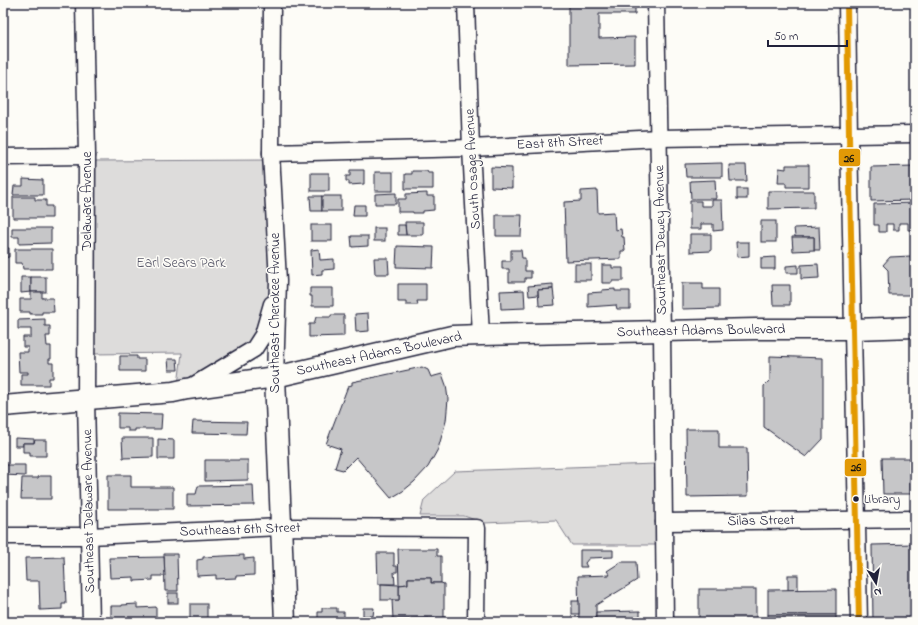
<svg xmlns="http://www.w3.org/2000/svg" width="918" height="625" font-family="'Indie Flower',sans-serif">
<rect width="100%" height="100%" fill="#fdfcf7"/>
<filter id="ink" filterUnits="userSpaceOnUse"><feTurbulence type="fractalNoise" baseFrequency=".025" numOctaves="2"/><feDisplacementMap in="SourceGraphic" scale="8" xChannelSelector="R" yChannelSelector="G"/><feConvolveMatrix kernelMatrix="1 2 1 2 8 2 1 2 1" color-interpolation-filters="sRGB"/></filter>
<g filter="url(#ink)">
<g fill="#dddcdb" stroke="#807f8b">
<path d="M266,160l6,125 -22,61 -61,37 -11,2 4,-32 -91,1 1,-193z"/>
<path d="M655,464l1,81h-84l-16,-25 -72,3 -20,-7h-44l4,-16 31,-29z"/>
</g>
<g fill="#c6c6c8" stroke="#22223b">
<path d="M569,3h66v11h-36v24l36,-1v27l-66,1z"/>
<path d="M914,3h1v87h-3z"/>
<path d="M722,163v14h-36l-1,-13z"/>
<path d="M729,165h17l1,16h-17z"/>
<path d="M786,165h23v22h-23v-4h-8l1,-15 7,1z"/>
<path d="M915,166v34l-44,1v-34z"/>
<path d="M491,167l21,1v20l-21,-1z"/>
<path d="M350,170h14v14l-15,1v-4h-3v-5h4z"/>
<path d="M412,171h15l1,2h5v16h-28v-15h7z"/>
<rect x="375" y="172" width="18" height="19"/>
<rect x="311" y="173" width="18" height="18"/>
<path d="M23,179l20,1v15h-30l1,-9h9z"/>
<path d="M715,180l1,19h-25l-1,-18z"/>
<rect x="737" y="189" width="10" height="10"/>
<path d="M597,190l1,23 16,-1 1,18 6,-1 1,8h2l1,14h-4v8l-55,2 -2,-59 17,-1v-10z"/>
<path d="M768,191h46v17l-46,1z"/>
<path d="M396,193v11h-21v-10z"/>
<path d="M427,193v3h7v14l-11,1v2h-10v-1h-15v-13h8v-5z"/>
<path d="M310,196h12v15h-11z"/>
<rect x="322" y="196" width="19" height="15"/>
<path d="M13,197h22v3h11v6h6v12h-39z"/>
<path d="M712,200h10l1,30 -10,1v-7h-12v5h-11v-28h11v5h11z"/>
<path d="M915,203v19h-2v8h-5v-7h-9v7h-6v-6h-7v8h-7v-7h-5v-21z"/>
<path d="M354,205h11v11h-12z"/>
<path d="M496,215h26l-1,21h-25z"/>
<rect x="761" y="221" width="15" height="21"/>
<path d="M405,222h18v13h-17z"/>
<rect x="311" y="225" width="21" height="16"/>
<path d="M398,225h7l1,10h-8z"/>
<path d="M819,227l1,23h-6v-13h-19l-1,-9z"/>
<path d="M12,228h39v15l-32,1v-7h-7z"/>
<rect x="374" y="228" width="11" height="13"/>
<path d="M690,234h21v17l-21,1z"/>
<path d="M351,236h17v10l-16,1z"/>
<path d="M792,237h22v13l-21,1z"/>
<path d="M736,242h13v14l-12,1z"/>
<path d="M397,246l37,1 -1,21 -37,-1z"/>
<path d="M3,248h6v9l-6,1z"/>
<path d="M15,249h37v20h-29l-1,-6h-7z"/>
<path d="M319,249l1,11 14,-1v10l-12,1v4l-10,1 -1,-25z"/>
<path d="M511,250h10l1,8h3v13h6v7h-6v4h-16v-13h-7v-8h9z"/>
<path d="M911,256v3h4v36h-26l-1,-25 -5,-5 7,-8z"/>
<path d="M775,257v12h-14v-11z"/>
<path d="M374,258h14l1,16h-14z"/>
<rect x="575" y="264" width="16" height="16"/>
<path d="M818,264l1,14 -18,1v-14z"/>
<path d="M602,265h10v3h11v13h-11v2h-10z"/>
<path d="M798,265v8h-12v-7z"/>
<path d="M21,277h10v15l-10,1z"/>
<rect x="31" y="277" width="15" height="15"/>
<path d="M682,283h21v6h16v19l-37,1z"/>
<path d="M398,284h28v17h-9l1,4h-12v-3h-8z"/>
<path d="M553,284v5l-15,1v5l-9,1 -1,-10z"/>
<path d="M772,285h18v20h-17z"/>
<path d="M310,288h23v18h-21v-10h-2z"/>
<path d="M553,289l2,16 -16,1 -1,-16z"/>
<path d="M615,289v2h15v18h-13l-1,-4 -28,2v-14l14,-1v-2z"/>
<path d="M524,290l1,18 -24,1 -1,-18z"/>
<path d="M31,292h11v6h11l1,14h-12v2h-12v-2h-10v-13h11z"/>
<path d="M368,313l1,18 -13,1 -1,-18z"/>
<path d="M331,315h13v21l-35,1v-13h5l2,-7h15z"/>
<path d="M45,319v7h5v10h-4l1,10h4v13h-2v4h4v15h-4v7h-28v-11h7v-2h-9l-1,-20h10v-5h-5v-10h8v-8h-13v-9z"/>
<path d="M120,356h17v3h8v12h-25z"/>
<path d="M770,356l53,2v81l-17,18 -42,-30v-41l6,-6z"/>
<path d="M168,359h9l1,11h-9z"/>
<path d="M422,367l6,3 3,7 11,-3 4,11 2,14 -2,22 -8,28 -10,18 -14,15 -11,9 -12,7 -35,-41 -13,13 -8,-2 6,-19 -15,-5 22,-58 4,-1v-3z"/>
<path d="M118,413l44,1 -1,15h-26v2h-7v-3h-10z"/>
<path d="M193,421l54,1 -1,12 -54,-1z"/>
<path d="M686,429h33v19h28l1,48 -61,1z"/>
<path d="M15,438l19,1v4h-11v3h-8z"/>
<path d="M122,438h31v19l-30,1z"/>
<path d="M158,439l16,1v19h-16z"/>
<path d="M35,440h11v16h-16v-4h-7v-9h11z"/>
<path d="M882,458h28l1,36h-28z"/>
<path d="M205,460h43v20l-43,1z"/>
<path d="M3,465h22v11l-22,-1z"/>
<path d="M108,475h23v12h42v22h-65z"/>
<path d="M39,476h12v23h-30l1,-21h16z"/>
<path d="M253,485l1,20 -67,1v-12h9l2,-8z"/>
<path d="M915,544v78h-42l-1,-77z"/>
<path d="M398,549h39v7h4v27h-10v-5h-23v6l-9,1z"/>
<path d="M580,550h33v7l-24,1 -4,5 2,4h-7z"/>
<path d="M377,553h17v13h3v6h-3l1,12h-17z"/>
<path d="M164,554h13l1,37h-13z"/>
<path d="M244,555v4l10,-1v17l-18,1v2l-20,1v-4l-19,1v-16l6,-1v-2z"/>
<path d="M64,557l2,47h-4v5l-22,1 -1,-29h-13l-1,-23z"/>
<path d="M164,557l1,19h-12v4l-19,1v-4l-24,1 -1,-20z"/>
<path d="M621,562h15l1,18 -41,25v15h-17l-1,-44 32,-1 -3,-4z"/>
<rect x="788" y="575" width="10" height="15"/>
<path d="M408,578h23v5h10l3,1v34l-51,1 -1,-19h7v-15l9,-1z"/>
<path d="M381,584l18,1v15h-18z"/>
<rect x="699" y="589" width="57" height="33"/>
<path d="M836,589v26h-68v-25z"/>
<rect x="168" y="593" width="10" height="10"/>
<rect x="572" y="601" width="7" height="13"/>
<path d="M137,604v4l19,-1v15h-45v-16h11v-1z"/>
<rect x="190" y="604" width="17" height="18"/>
<path d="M322,608h15v4h7v10h-26v-10h4z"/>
<path d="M363,608h11l-1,8h-10z"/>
<path d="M640,611v8l-44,1v-8z"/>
<rect x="768" y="615" width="68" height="7"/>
<path d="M391,618l2,1 36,-1v4h-38z"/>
</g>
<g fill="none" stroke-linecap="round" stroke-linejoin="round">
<defs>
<g id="minor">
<path d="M84,3l3,153 -1,244 5,222"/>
<path d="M272,3l-1,150 7,128 -3,96"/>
<path d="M466,3l5,145 10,187"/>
<path d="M656,3l6,329 3,290"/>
<path d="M847,3l2,133 10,486"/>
<path d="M271,153l200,-5 188,-10 256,-4"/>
<path d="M3,157l84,-1"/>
<path d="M191,387l63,-38 9,-14 9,-31"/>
<path d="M664,522l251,-3"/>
<path d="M3,536h87l190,-9 197,1 -1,94"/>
</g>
<g id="major">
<path d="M275,377l10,245"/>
<path d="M3,406l170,-14 14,-3 88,-12 177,-41 29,-1 275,-6h98l61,-2"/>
</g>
</defs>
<use href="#minor" stroke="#22223b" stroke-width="19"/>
<use href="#major" stroke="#22223b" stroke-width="23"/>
<use href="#minor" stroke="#fdfcf7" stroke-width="16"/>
<use href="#major" stroke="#fdfcf7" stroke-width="20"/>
<defs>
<path id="bus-1" d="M847,3l2,133 10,486"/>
</defs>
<use href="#bus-1" stroke="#fdfcf7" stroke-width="9"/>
<use href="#bus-1" stroke="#e29906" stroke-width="6"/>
</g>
</g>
<circle fill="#22223b" stroke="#fdfcf7" stroke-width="1.5" cx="856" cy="499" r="3.5"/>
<g text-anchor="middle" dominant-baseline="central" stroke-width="3" stroke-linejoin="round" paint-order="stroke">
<g font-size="13" fill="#22223b" stroke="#fdfcf7" text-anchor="start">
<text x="864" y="499">Library</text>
</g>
<g font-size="14" fill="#22223b" stroke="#fdfcf7">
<text transform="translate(560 143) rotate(-3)">East 8th Street</text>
<text transform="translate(473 169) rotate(-93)">South Osage Avenue</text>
<text transform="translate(87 201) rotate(-90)">Delaware Avenue</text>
<text transform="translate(661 240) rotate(-91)">Southeast Dewey Avenue</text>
<text transform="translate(275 313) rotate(-90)">Southeast Cherokee Avenue</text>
<text transform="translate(701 331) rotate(-1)">Southeast Adams Boulevard</text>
<text transform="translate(379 354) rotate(-12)">Southeast Adams Boulevard</text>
<text transform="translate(89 511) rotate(-91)">Southeast Delaware Avenue</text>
<text transform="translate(761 521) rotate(-1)">Silas Street</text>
<text transform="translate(240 530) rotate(-2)">Southeast 6th Street</text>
</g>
<g font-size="14" fill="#5a5a6b" stroke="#fdfcf7">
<text x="181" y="263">Earl Sears Park</text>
</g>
</g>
<g stroke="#fdfcf7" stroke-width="1.5">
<rect x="838" y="148" width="23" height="19" rx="4" fill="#e29906"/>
<rect x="844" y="458" width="23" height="19" rx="4" fill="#e29906"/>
</g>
<g font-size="11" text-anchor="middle" font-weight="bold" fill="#111">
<text x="849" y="162">26</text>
<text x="856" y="471">26</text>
</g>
<rect width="918" height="625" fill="none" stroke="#fdfcf7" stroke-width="16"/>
<rect x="8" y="8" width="902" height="609" fill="none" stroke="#22223b" stroke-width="1.5" filter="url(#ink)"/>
<g transform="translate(876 583) rotate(169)" stroke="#fdfcf7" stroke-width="3" paint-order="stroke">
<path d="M0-3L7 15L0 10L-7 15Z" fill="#22223b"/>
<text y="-6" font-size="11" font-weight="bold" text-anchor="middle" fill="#22223b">N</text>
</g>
<path d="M768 40v6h79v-6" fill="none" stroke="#22223b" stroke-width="2"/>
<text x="774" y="40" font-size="12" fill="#22223b" stroke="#fdfcf7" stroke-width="3" paint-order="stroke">50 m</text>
</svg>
